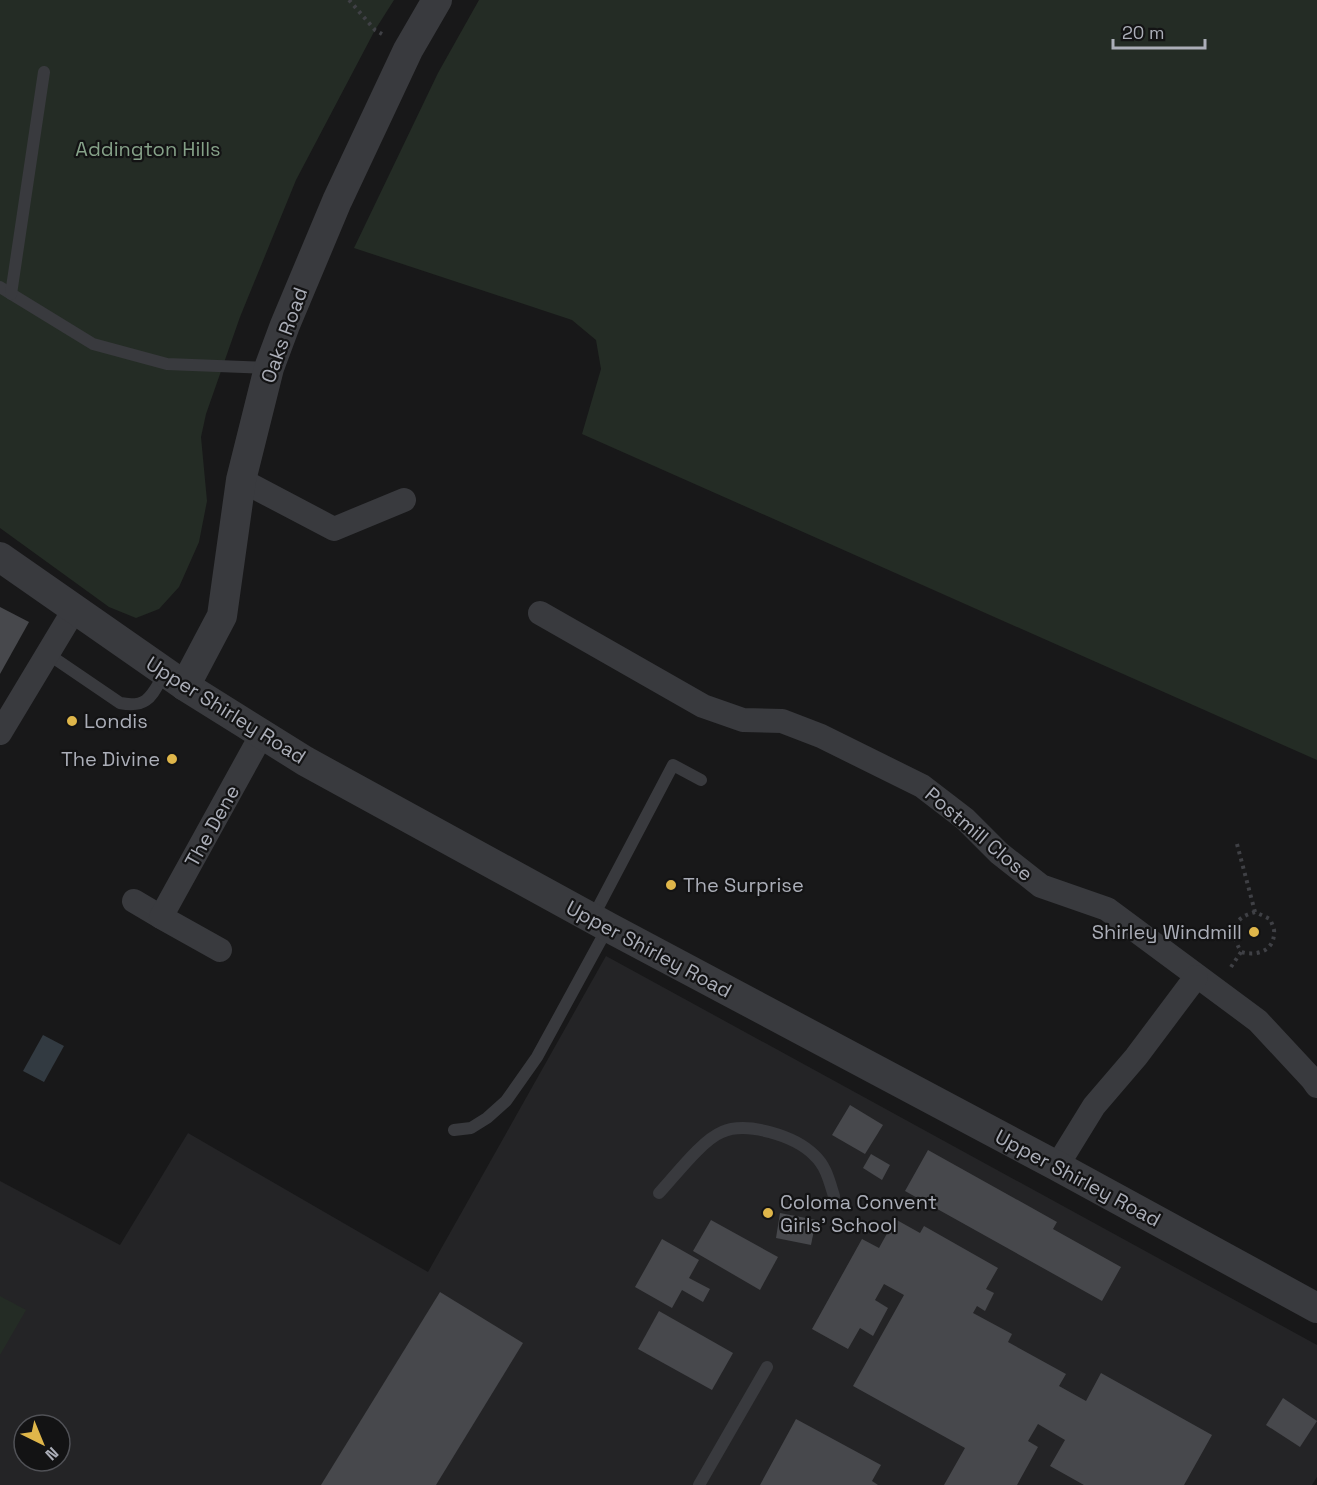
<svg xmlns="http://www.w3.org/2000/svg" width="1317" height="1485" font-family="'Space Grotesk',sans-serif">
<rect width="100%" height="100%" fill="#181819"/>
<path fill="#242426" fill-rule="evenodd" d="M606,956l711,389v132l-5,8h-1312v-304l120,64 68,-112 240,139zM24,1425h36v36h-36z"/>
<g fill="#242c25">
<path d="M0,0h394l-19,30 -79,150 -56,137 -34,97 -5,23 6,64 -8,41 -20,45 -20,22 -23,9 -27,-11 -109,-79z"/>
<path d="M479,0h838v760l-735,-326 19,-65 -5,-29 -24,-20 -218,-72 84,-175z"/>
<path d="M0,1296l26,14 -26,45z"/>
</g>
<path fill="#323a41" d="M43,1035l21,11 -20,36 -21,-11z"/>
<g fill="#47484c">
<path d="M0,607l29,15 -29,52z"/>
<path d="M850,1105l33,20 -18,29 -33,-19z"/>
<path d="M928,1150l129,72 -4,7 68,38 -19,34 -197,-110z"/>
<path d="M871,1154l19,11 -8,15 -19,-12z"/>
<path d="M780,1213l36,7 -5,25 -35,-7z"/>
<path d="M895,1219l25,14 4,-7 74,42 -12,21 8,4 -9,18 -8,-5 -4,7 39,21 -4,8 58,32 -7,12 27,15 15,-28 111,62 -28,50h-100l-34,-19 15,-26 -27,-16 -10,17 10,6 -21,38h-73l21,-37 -112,-62 51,-91 -20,-11 -9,16 13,8 -15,28 -13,-8 -12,21 -36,-20 50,-90 17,9z"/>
<path d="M711,1220l67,37 -18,33 -67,-39z"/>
<path d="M662,1239l37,21 -10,18 21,11 -7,13 -21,-12 -10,18 -37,-21z"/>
<path d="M440,1292l83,51 -87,142h-115z"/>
<path d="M659,1311l74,42 -21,37 -74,-41z"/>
<path d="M1283,1398l34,23 -17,26 -34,-22z"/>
<path d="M796,1419l85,46 -9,16 6,4h-118z"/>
</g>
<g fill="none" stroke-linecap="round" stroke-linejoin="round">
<g stroke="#3f4045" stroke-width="4" stroke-dasharray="3 4.5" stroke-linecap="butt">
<path d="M349,0l26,30 7,4"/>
<path d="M1237,844l18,68"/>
<path d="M1231,967l10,-15c-11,-20 -9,-34 14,-40l15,7c1,3 5,10 4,14 0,19 -19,23 -33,19"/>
</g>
<g stroke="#393a3e" stroke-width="12">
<path d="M0,287l93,57 74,20 101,4"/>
<path d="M11,294l33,-222"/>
<path d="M48,654l72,49c29,6 32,-9 45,-30"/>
<path d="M593,917l80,-152 28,15"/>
<path d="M454,1130l17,-2 16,-10 19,-17 31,-44 71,-130"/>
<path d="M659,1193c16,-17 43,-53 63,-61 25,-11 73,4 92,23 12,11 15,25 20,41"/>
<path d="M699,1485l68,-118"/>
</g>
<g stroke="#393a3e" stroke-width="24">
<path d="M241,480l93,49 70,-29"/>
<path d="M540,613l163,93 40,14 39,1 39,15 101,50 43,33 34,34 42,33 66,23 151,112 54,58 5,7"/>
<path d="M0,733l74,-123"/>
<path d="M134,901l27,16"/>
<path d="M220,950l-59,-33 101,-183"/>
<path d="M1057,1166l37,-60 42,-49 60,-80"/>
</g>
<g stroke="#393a3e" stroke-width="30">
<path d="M0,557l185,129 120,75 303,166 449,239 260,142"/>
<path d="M185,686l37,-70 19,-136 28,-112 16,-43 52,-124 71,-151 29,-50"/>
</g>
</g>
<g fill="#dfb64a" stroke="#131314" stroke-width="2">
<circle cx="72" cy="721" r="6"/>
<circle cx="172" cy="759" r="6"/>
<circle cx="671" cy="885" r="6"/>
<circle cx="1254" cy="932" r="6"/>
<circle cx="768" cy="1213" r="6"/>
</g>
<g text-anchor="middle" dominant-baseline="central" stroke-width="4.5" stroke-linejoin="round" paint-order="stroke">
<g font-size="20" fill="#85a188" stroke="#131314">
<text x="148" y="149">Addington Hills</text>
</g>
<g font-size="20" fill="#abaeb8" stroke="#131314">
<text transform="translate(284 335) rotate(-70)">Oaks Road</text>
<text transform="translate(226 710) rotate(32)">Upper Shirley Road</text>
<text transform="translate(212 826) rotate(-61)">The Dene</text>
<text transform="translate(979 834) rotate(40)">Postmill Close</text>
<text transform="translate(649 949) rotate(28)">Upper Shirley Road</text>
<text transform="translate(1078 1178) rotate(28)">Upper Shirley Road</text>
</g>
<g font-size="20" fill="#abaeb8" stroke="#131314" text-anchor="start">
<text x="84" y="721">Londis</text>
<text x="160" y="759" text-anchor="end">The Divine</text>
<text x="683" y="885">The Surprise</text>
<text x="1242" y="932" text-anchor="end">Shirley Windmill</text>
<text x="780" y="1202">Coloma Convent<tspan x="780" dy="23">Girls' School</tspan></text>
</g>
</g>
<g transform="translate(42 1443) rotate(137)"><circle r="28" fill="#131314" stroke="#505156" stroke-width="1.5"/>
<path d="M0-4.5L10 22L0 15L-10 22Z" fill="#dfb64a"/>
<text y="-9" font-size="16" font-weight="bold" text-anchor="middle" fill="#abaeb8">N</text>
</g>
<path d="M1113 39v9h92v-9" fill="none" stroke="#abaeb8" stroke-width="3"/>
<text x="1122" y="39" font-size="18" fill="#abaeb8" stroke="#131314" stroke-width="4.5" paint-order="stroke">20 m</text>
</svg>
